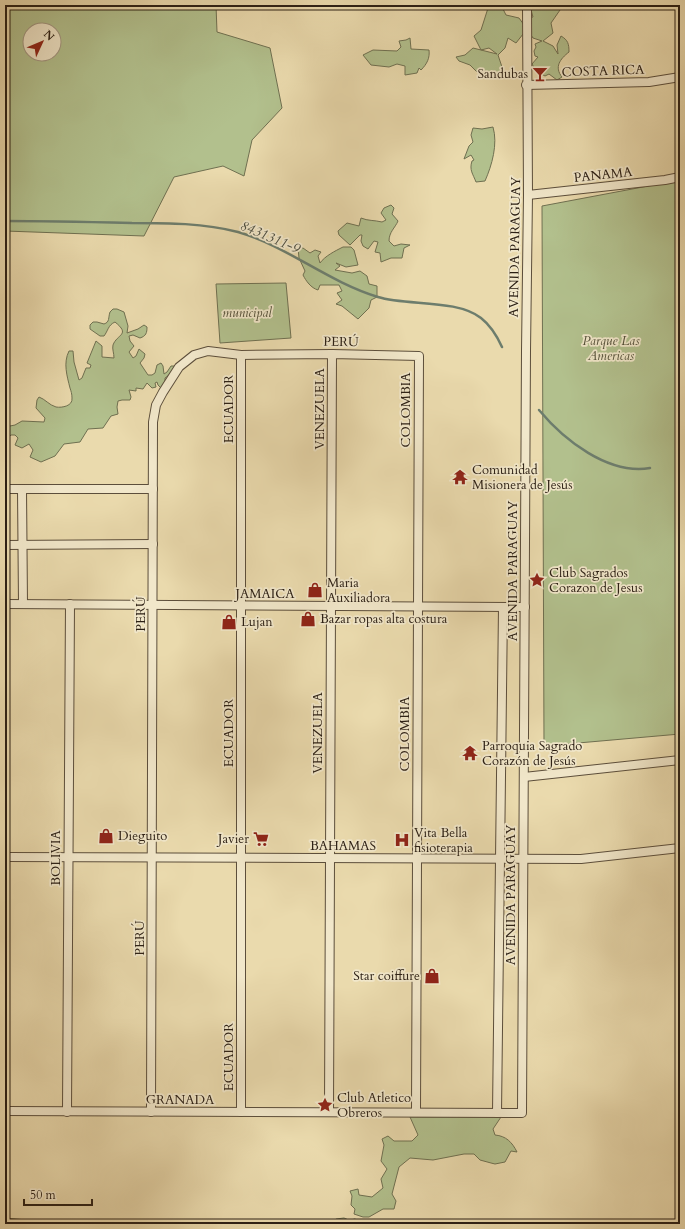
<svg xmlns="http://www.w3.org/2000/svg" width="685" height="1229" font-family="Cardo,serif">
<rect width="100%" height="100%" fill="#eadaad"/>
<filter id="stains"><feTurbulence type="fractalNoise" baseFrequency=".005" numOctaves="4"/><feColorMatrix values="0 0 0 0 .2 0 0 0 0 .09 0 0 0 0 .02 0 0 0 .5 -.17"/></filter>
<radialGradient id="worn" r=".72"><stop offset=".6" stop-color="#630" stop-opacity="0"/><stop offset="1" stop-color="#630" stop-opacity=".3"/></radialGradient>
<g fill="#b2c08d" stroke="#6f7051" fill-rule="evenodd">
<path d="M5,5h211l1,27 53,16 12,60 -30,32 -8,36 -21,-10 -49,11 -30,59 -139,-5zM30,30h24v24h-24z"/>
<path d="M489,5h12l5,10 13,3 8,11 -11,14 -8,-5 -3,10 -7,7 5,15 -8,7 -18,-5 -7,-7 -11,-4 -3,-4 9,-2 8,-7 24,6 -8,-6 -8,2 -7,-14 7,-6z"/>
<path d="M545,5h14l1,5 -9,13 2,10 -10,8 10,5 5,8 -1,-9 4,-9c7,4 8,8 8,16 -9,7 -15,15 -7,25l-5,3 -8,-6 -4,2 -9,-5 -4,-7 6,-7 -3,-1 -1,-5 2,-4 -1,-3 7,-3 -9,-3 -4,-6v-14l4,-1 -2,-7 7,-4 4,3z"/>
<path d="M410,38l1,11 18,1c1,8 -2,14 -8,20l-2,-2 -2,5 -12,2v-9l-8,-2 -8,3 -18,-2 -8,-10 10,-5 24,1 4,-4 -2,-6 7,-1z"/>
<path d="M493,127c5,17 -1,38 -8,54l-9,1c-3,-8 -7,-12 -4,-21l2,-1 -3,-5 -7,4 5,-13 4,-4 -2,-7 2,-7 9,1z"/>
<path d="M680,180v554l-136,12 -2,-540z"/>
<path d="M391,205l3,3 -2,6 6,7c-3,7 -9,11 -9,20l5,5 7,-2 9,1 -6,3 -2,10h-11l-10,4 -1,-9 -5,-1 3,-10 -4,-1 -6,8 -5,-3 -2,-5 1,-6h-2l-10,10 -11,-10 -1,-4 9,-8 12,3 2,-8c7,3 13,2 21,4l4,-2 -5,-7 3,-5z"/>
<path d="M343,247h8l3,3 4,15 -12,2 -10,-4 4,3 -5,4 17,3 8,-2 7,5 2,8 8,2v11l-6,3 -2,8 -11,11 -16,-13 -6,-2 6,-4 -5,-7 5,-2 -3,-6h-19l-2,5c-7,-2 -12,-9 -15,-15l2,-4 -6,-13 -1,-10h5l7,5 5,-3 6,2 -3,4 2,7c5,-7 15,-12 23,-16z"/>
<path d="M286,283l5,55 -71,5 -4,-59z"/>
<path d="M113,309h4l7,3 4,14 -1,7 11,-4 6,-4 3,2c0,6 -1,9 -7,11l-7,-3 -4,1 1,5 4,5 -5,6 4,6 3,-2 3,-7 6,5 -1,4 -4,5 8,12h4l3,-2 2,-8 4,-2 2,3 1,8 3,-2 4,-6h4l2,3 -12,9v4l-4,6 -3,-3 -1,-3 -2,1 1,4 -4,1 -5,-5 -4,6 -7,-1v3l-7,-1 2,7 -1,3h-8l-4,1 -1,6 1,7 -7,2 -8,12 -15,1 -8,13 -16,2 -9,12 -14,6 -11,-5 3,-7 -4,-6 -7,4 -7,-3 3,-7 -3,-3h-4l-6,5v-13l10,-2 7,-4 22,1 1,-4 -9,-10 1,-8 2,-3c6,2 10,8 17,10 6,1 17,-1 16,-9 0,-4 -1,-7 -2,-10 -3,-12 -7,-25 -1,-37h4l1,11 5,18 3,-2 4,-10h4l1,-3 -4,-2 9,-22 6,5v11l12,1c0,-5 -2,-9 -1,-13 4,-11 18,-10 2,-23 -7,3 -7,9 -11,14h-4l-10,-7v-4l3,-3h4l7,2c6,-2 4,-6 6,-12z"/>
<path d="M410,1117h91l-8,12 2,6c11,1 17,7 22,17l-6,-1 -6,11 -10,2 -4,-1 -11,-3 -6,-6h-10l-31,6 -23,-2 -11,9 -7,27 4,7 -2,8h-11l-14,8h-6l-9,-3 1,-5 -4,-4 1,-9 -2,-5 8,-2 1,6 13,2 11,-9 -2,-9 6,-10 -6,-8 3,-16 -2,-6 6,-3 6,5h18l6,-6z"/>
<path d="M5,1218l65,6h-65z"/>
<path d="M344,1218l7,3 3,-2 5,1 1,3 -1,1h-29l6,-5z"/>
</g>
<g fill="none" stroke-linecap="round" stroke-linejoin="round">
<g stroke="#6d7d6d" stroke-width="2.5">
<path d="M5,221c42,0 85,1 127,2 35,0 72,0 106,9 49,14 90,50 140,65 29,9 79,2 103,21 9,7 16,18 21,29"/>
<path d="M539,410c25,30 69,65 111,58"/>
</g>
<defs>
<g id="minor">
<path d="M526,85l123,-3 31,-5"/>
<path d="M528,195l137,-15 15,-3"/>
<path d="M5,489h148"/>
<path d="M22,489l1,115"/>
<path d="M5,545l148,-1"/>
<path d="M5,604l520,3"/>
<path d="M524,777l156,-17"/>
<path d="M5,857l576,2 99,-11"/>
<path d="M5,1111l517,2 4,-762 2,-156 -1,-190"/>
<path d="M67,1112l3,-508"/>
<path d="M151,1112l2,-690 3,-17 7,-13 16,-25 15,-12 14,-4 33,4 91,-1 87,2 -3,756"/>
<path d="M241,1112v-757"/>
<path d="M329,1112l3,-758"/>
<path d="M497,1113l6,-506"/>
</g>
</defs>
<use href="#minor" stroke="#5c4e3b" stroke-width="10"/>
<use href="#minor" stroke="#f1e7ca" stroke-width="8"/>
</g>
<defs>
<symbol id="bar-bare" viewBox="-9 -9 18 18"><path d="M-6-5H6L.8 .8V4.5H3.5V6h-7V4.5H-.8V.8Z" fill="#8f2418" stroke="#f1e7ca" stroke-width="2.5" paint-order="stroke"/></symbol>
<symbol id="temple-bare" viewBox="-9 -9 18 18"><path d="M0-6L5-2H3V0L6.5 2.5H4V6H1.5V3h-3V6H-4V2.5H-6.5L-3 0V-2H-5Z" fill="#8f2418" stroke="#f1e7ca" stroke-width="2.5" paint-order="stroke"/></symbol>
<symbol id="sight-bare" viewBox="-9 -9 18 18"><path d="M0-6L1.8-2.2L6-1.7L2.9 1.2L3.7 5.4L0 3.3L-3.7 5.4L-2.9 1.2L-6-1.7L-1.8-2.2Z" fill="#8f2418" stroke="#f1e7ca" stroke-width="2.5" paint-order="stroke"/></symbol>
<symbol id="shop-bare" viewBox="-9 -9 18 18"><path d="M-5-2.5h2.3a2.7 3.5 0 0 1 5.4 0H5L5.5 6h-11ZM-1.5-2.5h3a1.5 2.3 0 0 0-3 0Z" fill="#8f2418" stroke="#f1e7ca" stroke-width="2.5" paint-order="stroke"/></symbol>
<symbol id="supermarket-bare" viewBox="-9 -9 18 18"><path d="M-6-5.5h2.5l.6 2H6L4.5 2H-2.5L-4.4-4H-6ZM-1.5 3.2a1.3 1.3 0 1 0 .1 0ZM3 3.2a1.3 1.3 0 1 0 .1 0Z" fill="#8f2418" stroke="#f1e7ca" stroke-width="2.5" paint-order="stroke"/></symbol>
<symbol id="hospital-bare" viewBox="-9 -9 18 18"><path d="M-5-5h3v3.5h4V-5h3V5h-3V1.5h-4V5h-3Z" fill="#8f2418" stroke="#f1e7ca" stroke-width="2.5" paint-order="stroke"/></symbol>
</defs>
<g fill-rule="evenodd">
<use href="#bar-bare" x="529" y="63" width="22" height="22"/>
<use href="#temple-bare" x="449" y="466" width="22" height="22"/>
<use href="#sight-bare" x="526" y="569" width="22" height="22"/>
<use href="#shop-bare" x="304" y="579" width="22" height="22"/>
<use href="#shop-bare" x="297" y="608" width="22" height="22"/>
<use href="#shop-bare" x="218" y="611" width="22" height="22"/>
<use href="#temple-bare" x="459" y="742" width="22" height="22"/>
<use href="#shop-bare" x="95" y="825" width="22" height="22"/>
<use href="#supermarket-bare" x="250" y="828" width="22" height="22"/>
<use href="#hospital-bare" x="391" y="829" width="22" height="22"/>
<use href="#shop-bare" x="421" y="965" width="22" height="22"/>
<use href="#sight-bare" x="314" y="1094" width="22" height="22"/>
</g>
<g text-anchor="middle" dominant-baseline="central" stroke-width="3.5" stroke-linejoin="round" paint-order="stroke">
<g font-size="13" fill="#2c2015" stroke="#f1e7ca">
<text transform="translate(603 71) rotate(-2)">COSTA RICA</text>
<text transform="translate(603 175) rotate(-6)">PANAMA</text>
<text transform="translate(515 247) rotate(-89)">AVENIDA PARAGUAY</text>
<text transform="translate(341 342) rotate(1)">PERÚ</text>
<text transform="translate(229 409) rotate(-90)">ECUADOR</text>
<text transform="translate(320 409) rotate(-90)">VENEZUELA</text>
<text transform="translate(406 410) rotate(-90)">COLOMBIA</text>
<text transform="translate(513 571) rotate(-90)">AVENIDA PARAGUAY</text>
<text x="265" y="594">JAMAICA</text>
<text transform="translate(141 614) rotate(-90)">PERÚ</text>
<text transform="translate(229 733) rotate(-90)">ECUADOR</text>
<text transform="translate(318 733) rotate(-90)">VENEZUELA</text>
<text transform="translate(405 734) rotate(-90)">COLOMBIA</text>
<text x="343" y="846">BAHAMAS</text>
<text transform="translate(56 858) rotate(-90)">BOLIVIA</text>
<text transform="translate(511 895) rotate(-90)">AVENIDA PARAGUAY</text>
<text transform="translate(140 938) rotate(-90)">PERÚ</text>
<text transform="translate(229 1057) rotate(-90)">ECUADOR</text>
<text x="180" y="1100">GRANADA</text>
</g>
<g font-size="13" fill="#2c2015" stroke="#f1e7ca" text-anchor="start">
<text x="528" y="74" text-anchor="end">Sandubas</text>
<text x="472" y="470">Comunidad<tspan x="472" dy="15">Misionera de Jesús</tspan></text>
<text x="549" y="573">Club Sagrados<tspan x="549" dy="15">Corazon de Jesus</tspan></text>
<text x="327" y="583">Maria<tspan x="327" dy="15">Auxiliadora</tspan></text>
<text x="320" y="619">Bazar ropas alta costura</text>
<text x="241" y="622">Lujan</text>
<text x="482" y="746">Parroquia Sagrado<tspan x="482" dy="15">Corazón de Jesús</tspan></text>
<text x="414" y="833">Vita Bella<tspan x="414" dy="15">fisioterapia</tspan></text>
<text x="118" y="836">Dieguito</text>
<text x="249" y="839" text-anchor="end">Javier</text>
<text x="420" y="976" text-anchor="end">Star coiffure</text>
<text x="337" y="1098">Club Atletico<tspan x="337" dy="15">Obreros</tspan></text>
</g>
<g font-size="13" font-style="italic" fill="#545039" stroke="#f1e7ca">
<text x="247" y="313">municipal</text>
<text x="611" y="341">Parque Las<tspan x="611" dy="15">Americas</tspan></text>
</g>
<g font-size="14" font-style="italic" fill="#4c4e41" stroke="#f1e7ca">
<text transform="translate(270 237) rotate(23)">8431311-9</text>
</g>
</g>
<rect width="685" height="1229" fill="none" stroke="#eadaad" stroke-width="20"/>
<rect x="6" y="6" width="673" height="1217" fill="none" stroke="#2c2015" stroke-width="2"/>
<rect x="10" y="10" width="665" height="1209" fill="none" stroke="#2c2015"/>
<g transform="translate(42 42) rotate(46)"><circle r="19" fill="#f1e7ca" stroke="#a29782"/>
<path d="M0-3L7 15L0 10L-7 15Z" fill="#8f2418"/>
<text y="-6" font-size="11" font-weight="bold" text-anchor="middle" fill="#2c2015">N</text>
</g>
<path d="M24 1199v6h68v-6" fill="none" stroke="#2c2015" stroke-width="2"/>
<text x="30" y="1199" font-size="12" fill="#2c2015" stroke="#f1e7ca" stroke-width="3" paint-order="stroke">50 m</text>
<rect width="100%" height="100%" filter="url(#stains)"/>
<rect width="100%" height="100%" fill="url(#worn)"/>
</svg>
